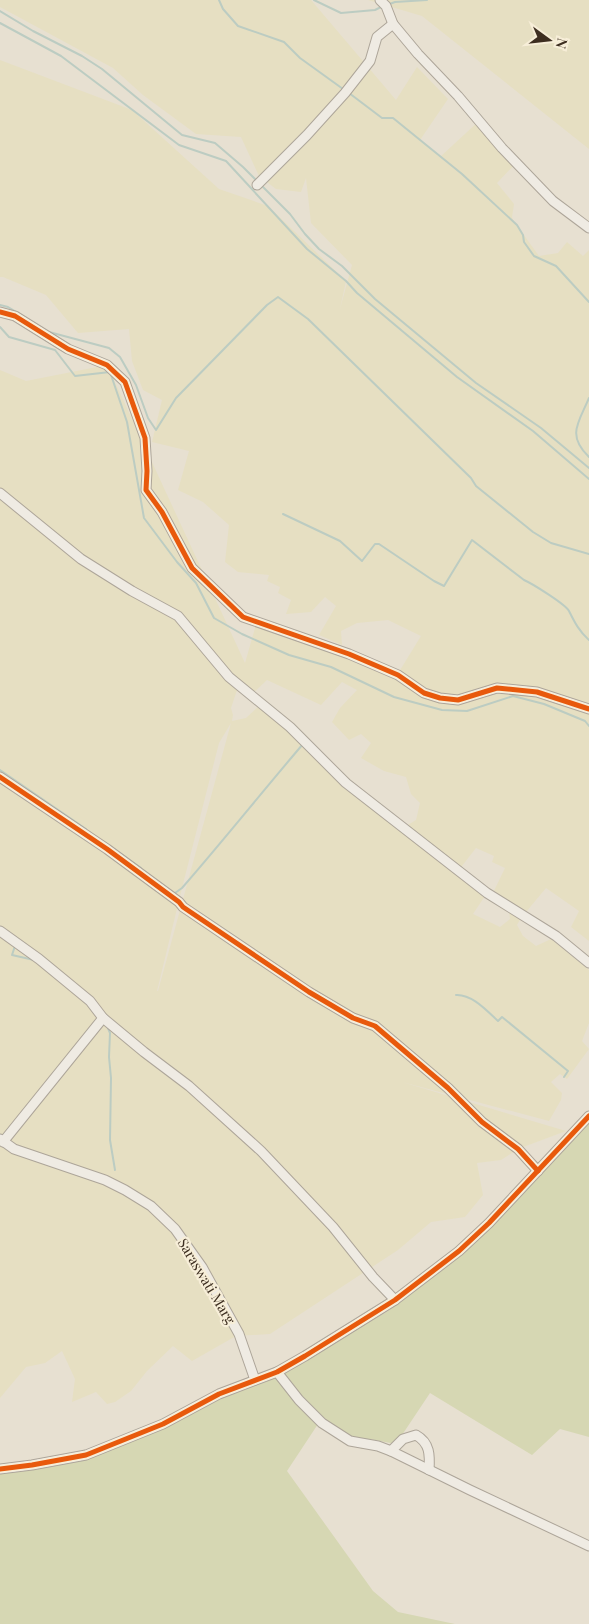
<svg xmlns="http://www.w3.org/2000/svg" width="589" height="1624" font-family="'Playfair Display',serif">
<rect width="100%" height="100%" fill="#e7e0d1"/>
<g fill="#e6dfc2" fill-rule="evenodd">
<path d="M0,0h311l85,100 21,-33 31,32 -28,41 20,17 39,-36 37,42 -19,20 17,21 -2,13 1,3 26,36 19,-3 9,-11 16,14 6,-6v691l-18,-14 8,-16 -33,-23 -25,30 -4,7 6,11 13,10 15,-7 38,31v53l-7,18 7,8 -22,30 -7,-5 -9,8 11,11 -1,7 -12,21 -147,-39 164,49 -48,18 -17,11 -24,3 6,32 -18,22 -34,5 -33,28 -128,84 -34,2 -44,25 -19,-15 -26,25 -16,20 -16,11 -8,2 -11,-12 -24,10 3,-23 -13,-28 -17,12 -19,4 -26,31v-1028l26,11 81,-16 138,298 12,-42 140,54 24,-39 -33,-16 -31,3 -16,8 1,14 -23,-10 17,-29 -11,-9 -14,15 -25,2 5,-14 -13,-7 2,-6 -13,-6 2,-6 -31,-3 -13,-10 4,-37 -26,-23 -25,-12 11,-39 -37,-9 10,-42 -19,-10 -11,-29 -3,-32 -51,4 -32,-38 -43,-18h-3v-217l132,50 87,79 49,17 78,75 -6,28 12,-44 -41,-42 -5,-45 -5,14 -25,-3 -17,-13 -18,-39 -45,-3 -53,-39 -30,-27 -113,-61zM267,680l54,25 21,-23 15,8 -17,18 -8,14 17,18 12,-6 10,9 -10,15 23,13 22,6 5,17 9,9 -4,17 -13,8 -141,-125 -16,15 -14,3 1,-6 -2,-7 9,-27 11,14zM231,723l-73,268h-1l25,-103 37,-145zM476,848l18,8 -2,6 13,6 -13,27 17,15 1,9 -10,8 -27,-13 14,-21 -29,-22z"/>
<path d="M368,0h221v149l-167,-133z"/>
</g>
<path fill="#d6d7b3" d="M589,1116v321l-29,-8 -28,26 -102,-62 -34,51 -27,-5 -7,10 -44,-25 -31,47 86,120 25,21 57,12h-455v-154l72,-11 251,-110 65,-38 53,-41z"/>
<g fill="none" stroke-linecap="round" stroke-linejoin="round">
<g stroke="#bcccc2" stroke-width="2">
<path d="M219,0l4,9 15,17 46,16 16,16 43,31"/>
<path d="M314,0l27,13 34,-3 8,-4"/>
<path d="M387,5l8,-3 32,-2"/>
<path d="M0,11l33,20 49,25 20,13 80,66 33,8 28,24 14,14"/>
<path d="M0,23l61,33 118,89 47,16 81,88 39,32 11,12 100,84 76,54 56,48"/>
<path d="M349,93l33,25h11l69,56 55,51 6,10 1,7 10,14 22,10 33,36"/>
<path d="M261,185l29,29 15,20 14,15 23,17 33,33 101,84 65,45 48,40"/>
<path d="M0,305l8,2 10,6"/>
<path d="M0,327l9,10 46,13 20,26 35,-4 17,50 17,96 33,44 19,21 18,35 28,16 47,21 42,12 63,30 48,13 25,1 46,-15 31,8 41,17 4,5"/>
<path d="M49,332l60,16 11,9 16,28 12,33 8,12 20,-32 91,-93 11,-8 30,22 163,159 5,8 57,46 18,11 38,11"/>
<path d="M589,398c-10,24 -23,37 0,59"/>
<path d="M283,514l57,27 22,20 13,-17h4l55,37 10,5 28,-46 52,40c9,4 41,24 45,31 6,12 10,20 20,29"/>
<path d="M0,770l86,59"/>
<path d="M104,842l37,26"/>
<path d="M175,893l7,-5c41,-47 80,-96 121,-144"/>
<path d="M15,946l-3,9 22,5"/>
<path d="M456,995c16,-1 31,16 42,26l4,-4 66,54 -4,6"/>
<path d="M107,1026l3,7 -1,24 2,21 -1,62 5,30"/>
</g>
<defs>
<g id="minor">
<path d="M380,0l6,6 7,18 25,30 40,42 44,52 51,53 36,27"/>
<path d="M257,185l50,-50 38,-42 25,-32 7,-24 16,-13"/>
<path d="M0,312l15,4 53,33 39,16 18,17 20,56 2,33 -1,19 16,22 30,56 51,49 106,37 49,21 26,18 16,5 18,2 39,-12 40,4 52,17"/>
<path d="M0,493l81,66 51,32 46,25 51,61 61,50 56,56 141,110 69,43 33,27"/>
<path d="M0,777l107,72 72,53 4,5 126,85 44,26 22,8 73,62 34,34 36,27 20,22"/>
<path d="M0,931l39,28 51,42 13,17 41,34 45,34 72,65 72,76 40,50 22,23"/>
<path d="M0,1139l14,10 91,31 20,10 26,16 24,23 27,38 37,67 16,46"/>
<path d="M3,1142l100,-124"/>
<path d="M277,1372l22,28 23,23 28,18 28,5 13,5 79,39 119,56"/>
<path d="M391,1451l12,-12 13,-4c14,8 14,20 13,35"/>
<path d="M0,1469l32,-4 54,-10 77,-31 56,-30 58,-22 28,-16 90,-56 64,-49 30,-28 100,-107"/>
</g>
</defs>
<use href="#minor" stroke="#ada599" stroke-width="11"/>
<use href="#minor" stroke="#efebe3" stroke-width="9"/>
<defs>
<g id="cycleway">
<path d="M0,312l15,4 53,33 39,16 18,17 20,56 2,33 -1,19 16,22 30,56 51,49 106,37 49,21 26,18 16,5 18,2 39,-12 40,4 52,17"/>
<path d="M0,777l107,72 72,53 4,5 126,85 44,26 22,8 73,62 34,34 36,27 20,22"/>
<path d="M0,1469l32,-4 54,-10 77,-31 56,-30 58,-22 28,-16 90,-56 64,-49 30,-28 100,-107"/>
</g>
</defs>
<use href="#cycleway" stroke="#f7eed8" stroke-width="8"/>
<use href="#cycleway" stroke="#e8590c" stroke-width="5"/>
</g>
<g text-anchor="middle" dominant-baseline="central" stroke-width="4.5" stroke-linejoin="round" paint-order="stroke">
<g font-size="14" fill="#3d2e20" stroke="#f7eed8">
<text transform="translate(207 1281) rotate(59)">Saraswati Marg</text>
</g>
</g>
<g transform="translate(549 40) rotate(105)" stroke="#f7eed8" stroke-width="4" paint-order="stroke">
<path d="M0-4L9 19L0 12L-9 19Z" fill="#3d2e20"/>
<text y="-8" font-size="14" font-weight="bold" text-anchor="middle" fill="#3d2e20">N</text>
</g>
</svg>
